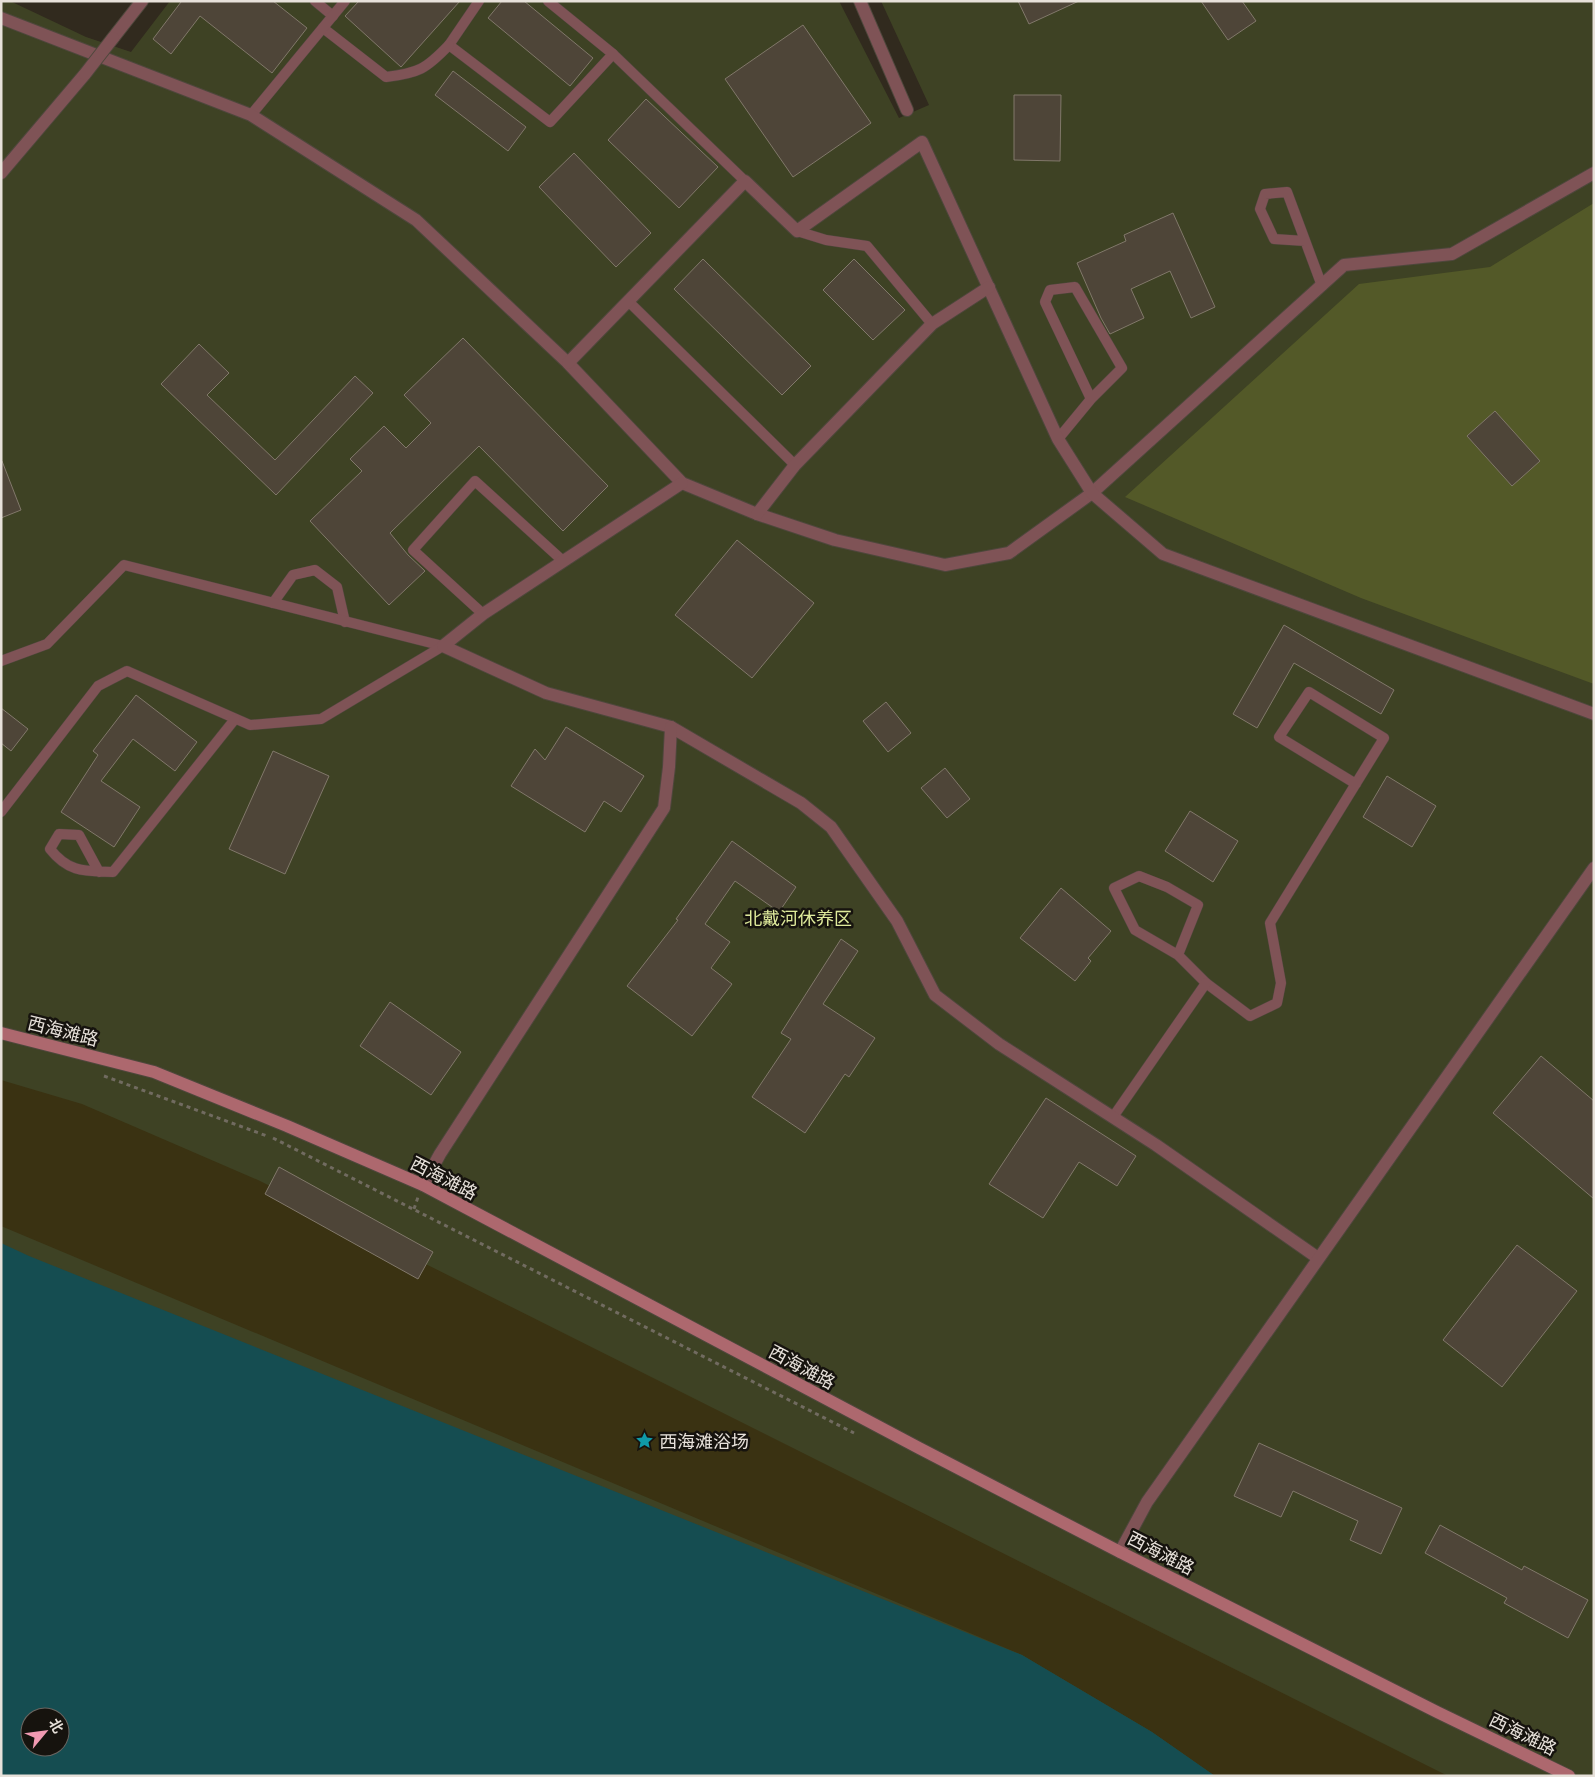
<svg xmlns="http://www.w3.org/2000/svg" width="1595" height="1777" font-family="'Archivo Narrow','Noto Sans SC',sans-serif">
<rect width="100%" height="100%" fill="#312a1e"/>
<path fill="#3e4224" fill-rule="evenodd" d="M1,1h9l76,36 45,15 39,-51h669l60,117 30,-13 -48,-104h713v1775h-1593zM30,1717h30v30h-30z"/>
<path fill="#535928" d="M1594,203v481l-233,-86 -236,-101 234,-213 131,-17z"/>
<path fill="#3a3212" d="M1,1080l81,24 176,76 1190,596h-233l-63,-44 -130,-77 -1021,-429z"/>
<path fill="#154d51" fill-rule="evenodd" d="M1,1243l28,13 993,399 130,77 63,44h-1214zM30,1717h30v30h-30z"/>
<g fill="#4e4538" stroke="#81786a">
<path d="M180,1h93l34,27 -35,45 -72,-57 -29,38 -18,-15 28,-37z"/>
<path d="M359,1h101l-59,66 -56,-51z"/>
<path d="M502,1h22l69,57 -23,28 -82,-68z"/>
<path d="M1018,1h61l-50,23z"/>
<path d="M1201,1h41l14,20 -28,19z"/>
<path d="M803,25l68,98 -78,54 -68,-98z"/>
<path d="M453,71l73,56 -18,24 -73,-56z"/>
<path d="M1014,95h47l-1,66 -46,-1z"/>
<path d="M646,99l72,68 -39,41 -71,-68z"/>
<path d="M574,153l77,80 -35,34 -77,-80z"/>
<path d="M1173,213l42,94 -24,11 -21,-47 -39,18 13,29 -34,16 -9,-16 -24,-55 49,-22 -2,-6z"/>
<path d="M703,259l108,107 -29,29 -108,-106z"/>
<path d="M854,259l51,51 -32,30 -50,-50z"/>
<path d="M463,338l145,148 -45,45 -84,-85 -89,87 18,22 17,16 -36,34 -79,-84 52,-50 -12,-12 34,-33 22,22 25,-25 -27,-28z"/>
<path d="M199,344l30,29 -22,22 68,65 80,-84 18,17 -97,102 -115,-111z"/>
<path d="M1495,411l45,50 -28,25 -45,-50z"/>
<path d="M2,461l19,49 -20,8v-56z"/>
<path d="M737,540l77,63 -62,75 -77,-63z"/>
<path d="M1284,625l110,65 -13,24 -87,-51 -37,65 -24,-14z"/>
<path d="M136,695l61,47 -22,29 -42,-32 -32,42 39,26 -26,40 -53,-35 37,-57 -5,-4z"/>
<path d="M886,702l25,31 -23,19 -25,-31z"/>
<path d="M1,708l27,21 -17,22 -10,-8z"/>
<path d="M566,727l78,49 -23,36 -17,-11 -19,31 -74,-46 24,-37 10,11z"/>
<path d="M273,751l56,25 -44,98 -56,-25z"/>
<path d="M945,768l25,31 -23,19 -26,-30z"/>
<path d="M1387,776l49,30 -24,41 -49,-30z"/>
<path d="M1190,811l48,30 -25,41 -48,-31z"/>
<path d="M732,841l64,46 -17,25 -44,-31 -30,43 25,18 -19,26 21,16 -40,52 -65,-50 51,-66 -2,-1z"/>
<path d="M1061,888l50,43 -23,27 3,3 -16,20 -55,-43z"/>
<path d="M841,939l17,12 -35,53 52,34 -26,39 -4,-3 -40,59 -53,-36 39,-58 -10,-6z"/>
<path d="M390,1002l71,50 -30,43 -71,-49z"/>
<path d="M1541,1056l53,45v98l-101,-86z"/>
<path d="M1046,1098l90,58 -19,30 -38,-24 -36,56 -54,-34z"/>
<path d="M279,1167l154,85 -15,27 -153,-85z"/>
<path d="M1517,1245l60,46 -75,96 -59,-47z"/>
<path d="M1259,1443l143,65 -21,46 -31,-14 8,-19 -65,-30 -12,26 -47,-21z"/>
<path d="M1440,1525l82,45 2,-4 64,34 -20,38 -64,-35 3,-5 -82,-45z"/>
</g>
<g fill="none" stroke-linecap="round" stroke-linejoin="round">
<defs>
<g id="lane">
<path d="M315,1l18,15"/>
<path d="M479,1l-30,44 101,77 63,-68"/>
<path d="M548,1l65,53 132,127"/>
<path d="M323,28l63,49c33,-4 40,-8 63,-32"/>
<path d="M251,115l94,-114"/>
<path d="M797,231l29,9 41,6 65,78"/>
<path d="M1305,241l-31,-2 -14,-30 5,-15 22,-2 35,94"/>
<path d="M628,301l167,164"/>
<path d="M1058,439l33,-40 31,-31 -47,-81 -25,3 -5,12 46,97"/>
<path d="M273,603l20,-28 22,-5 22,17 8,35"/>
<path d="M483,614l-70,-64 62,-69 88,80"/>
<path d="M1,661l46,-17 77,-79 319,81"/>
<path d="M1,812l97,-126 29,-15 123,54 71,-6 122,-73"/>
<path d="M99,872l-20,-37 -20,-1 -9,15c19,24 35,22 63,23l122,-153"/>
<path d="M1178,955l-43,-25 -21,-42 25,-12 28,11 31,18 -20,50 28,28 44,33 27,-13 4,-20 -11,-60 114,-185 -75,-46 -30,45 77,47"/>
<path d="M1113,1117l93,-134"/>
</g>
<g id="street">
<path d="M860,1l47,109"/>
<path d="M1,18l250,97 165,105 152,143 114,120 75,31 78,26 110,25 64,-12 83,-60 252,-228 108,-11 142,-81"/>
<path d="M113,38l29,-37"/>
<path d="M1,173l84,-99"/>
<path d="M568,363l177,-182 52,50 125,-89 136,297 34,54 71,61 431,160"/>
<path d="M682,483l-199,131 -40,32 103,47 125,34 130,76 30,24 66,94 38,74 64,49 157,101 162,113"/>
<path d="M757,514l38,-49 137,-141 57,-37"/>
<path d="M423,1185l17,-31 224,-346 5,-41 2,-40"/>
<path d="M1120,1552l27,-50 447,-634"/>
</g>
<path id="secondary" d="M1,1033l153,39 133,54 136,59 496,263 201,104 317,160 132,64"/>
</defs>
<use href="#lane" stroke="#4e473c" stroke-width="11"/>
<use href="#street" stroke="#4e473c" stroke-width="14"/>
<use href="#secondary" stroke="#4e473c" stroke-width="14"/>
<g stroke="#716b60" stroke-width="3" stroke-dasharray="4 4" stroke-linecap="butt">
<path d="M104,1076l163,60"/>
<path d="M273,1138l581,295"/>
<path d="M414,1209l4,-12"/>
</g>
<use href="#lane" stroke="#7f5356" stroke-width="10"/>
<use href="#street" stroke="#7f5356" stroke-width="12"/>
<use href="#secondary" stroke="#ad686e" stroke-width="12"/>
<defs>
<path id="street-bridge" d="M85,74l28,-36"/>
</defs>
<use href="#street-bridge" stroke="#4e473c" stroke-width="14" stroke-linecap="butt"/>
<use href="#street-bridge" stroke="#7f5356" stroke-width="12"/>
</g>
<defs>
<symbol id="sight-bare" viewBox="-9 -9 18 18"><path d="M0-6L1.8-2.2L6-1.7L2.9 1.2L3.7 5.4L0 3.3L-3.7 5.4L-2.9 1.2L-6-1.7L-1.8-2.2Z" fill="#0f9aa8" stroke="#16130e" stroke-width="2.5" paint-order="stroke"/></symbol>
</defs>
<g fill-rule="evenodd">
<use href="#sight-bare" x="632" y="1428" width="25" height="25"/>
</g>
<g text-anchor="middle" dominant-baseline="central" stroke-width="5" stroke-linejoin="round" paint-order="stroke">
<g font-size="18" fill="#dfea9b" stroke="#16130e">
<text x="798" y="918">北戴河休养区</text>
</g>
<g font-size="18" fill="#e7e1da" stroke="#16130e">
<text transform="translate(63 1031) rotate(14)">西海滩路</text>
<text transform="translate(444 1178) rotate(27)">西海滩路</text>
<text transform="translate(802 1367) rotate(28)">西海滩路</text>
<text transform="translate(1161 1553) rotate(27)">西海滩路</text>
<text transform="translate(1523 1734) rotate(26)">西海滩路</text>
</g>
<g font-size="18" fill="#e7e1da" stroke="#16130e" text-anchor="start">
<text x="659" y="1441">西海滩浴场</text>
</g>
</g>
<rect width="1595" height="1777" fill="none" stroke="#e7e1da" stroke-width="5"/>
<g transform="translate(45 1732) rotate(61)"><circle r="24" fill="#16130e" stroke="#6a6560"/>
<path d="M0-4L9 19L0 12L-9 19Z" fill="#f19ab2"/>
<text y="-8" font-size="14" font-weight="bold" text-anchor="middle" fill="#e7e1da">北</text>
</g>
</svg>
